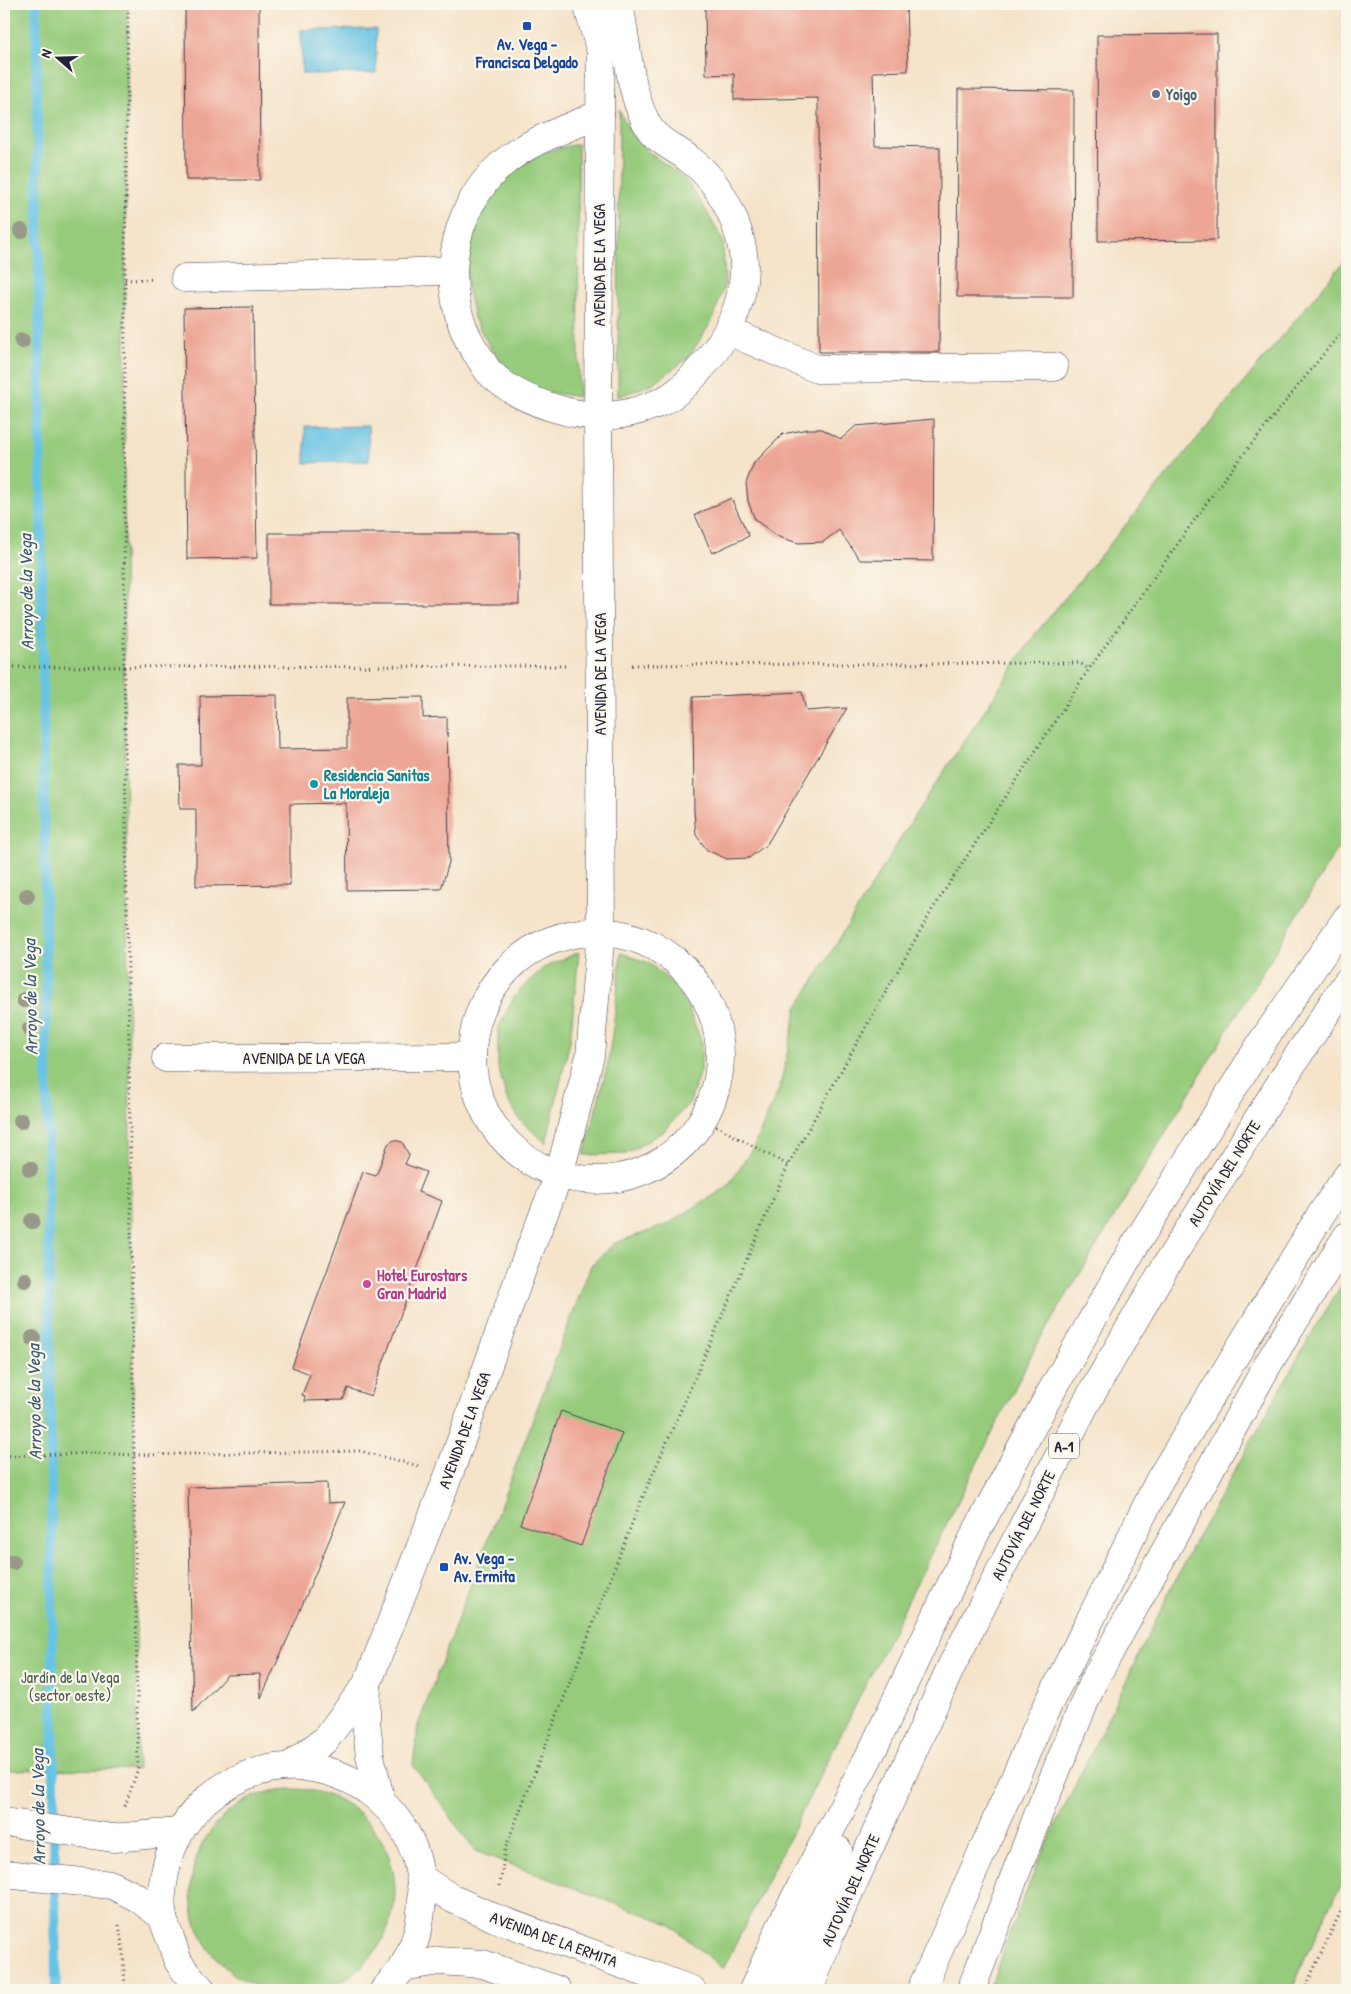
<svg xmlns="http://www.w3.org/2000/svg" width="1351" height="1994" font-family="'Patrick Hand',sans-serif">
<rect width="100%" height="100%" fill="#fbf7ec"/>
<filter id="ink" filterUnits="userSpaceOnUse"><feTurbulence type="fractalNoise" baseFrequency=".02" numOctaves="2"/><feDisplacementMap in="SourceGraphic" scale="10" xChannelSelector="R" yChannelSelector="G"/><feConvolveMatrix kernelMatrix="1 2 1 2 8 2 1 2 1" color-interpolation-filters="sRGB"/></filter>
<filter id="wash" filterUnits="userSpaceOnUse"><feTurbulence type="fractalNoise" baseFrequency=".0096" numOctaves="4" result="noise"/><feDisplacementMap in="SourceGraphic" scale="20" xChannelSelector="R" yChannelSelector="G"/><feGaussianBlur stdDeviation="1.12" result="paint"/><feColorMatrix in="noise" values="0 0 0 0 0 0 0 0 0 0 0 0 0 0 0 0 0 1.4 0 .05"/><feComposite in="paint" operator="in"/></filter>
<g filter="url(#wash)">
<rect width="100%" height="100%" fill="#f5e3c9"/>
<g fill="#96cb7c" stroke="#5c765c">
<path d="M4,4h124l-3,276 -1,386 14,1103 -134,1z"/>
<path d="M619,110l11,21 16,19 38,28 20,29 19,34 2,43 -13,37 -24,37 -34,25 -36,14z"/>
<path d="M578,144l1,253 -37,-6 -27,-14 -24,-28 -17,-31 -7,-32v-33l11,-33 15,-32 24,-20 25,-16z"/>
<path d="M1347,258v575l-311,513 -313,623 -53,-45 -195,-73 -62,-86 5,-40 173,-460 24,-22 51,-18 61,-38 27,-41 26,-59 17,-79 118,-193 121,-182z"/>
<path d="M579,952l-9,89 -24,102 -26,-23 -13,-21 -9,-32v-38l17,-34 28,-27z"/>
<path d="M621,953l28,10 25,22 14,23 13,32v27l-11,35 -26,29 -38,23 -42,1 24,-92 7,-50z"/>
<path d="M1347,1276v597l-38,76 -17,41h-303l20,-56 34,-83 148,-303 121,-215z"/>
<circle cx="293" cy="1891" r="102"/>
</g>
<g fill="#66c3e4" stroke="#447290">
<path d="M376,29v44l-74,1 -1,-44z"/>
<path d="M368,426l1,35 -64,2v-36z"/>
</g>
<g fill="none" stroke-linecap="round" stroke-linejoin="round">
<path stroke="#66c3e4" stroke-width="10" d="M36,4l20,1986"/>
</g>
<g id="blocks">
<g fill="#eda695">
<path d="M185,4h74l1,176h-74z"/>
<path d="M705,4h201l2,67 -35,1 2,74 65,1 -1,205h-120l-1,-254 -84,2v-26l-28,1z"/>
<path d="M1217,34v206l-119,1 -1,-206z"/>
<path d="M958,89l116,1 -1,207h-116z"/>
<path d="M253,307l4,251 -70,1 -3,-251z"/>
<path d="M934,419l-1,142 -73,-1 -21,-30 -16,12 -25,1 -19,-6 -24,-17 -7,-19 -2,-18 8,-20 29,-29 25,-5h14l19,10 15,-13z"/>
<path d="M731,498l18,38 -37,17 -17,-38z"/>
<rect x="269" y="533" width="250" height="71"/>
<path d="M802,692l4,19 41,-3 -80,136 -18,14 -22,1 -20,-9 -11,-15 -2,-24 -1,-114z"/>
<path d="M277,695l1,54 69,-1v-50l76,-1v21l24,-1 2,145 -8,27 -94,1 -1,-87 -56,1v81l-94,1v-77h-16l-1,-44h22l-1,-69z"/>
<path d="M394,1140l8,2 7,13 -4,9 21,8 -8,20 24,9 -71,195 -23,-8 -5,12 -39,1 1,-5 -3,-1 8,-21 -18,-7 71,-195 13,4 12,-32z"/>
<path d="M561,1411l61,22 -41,113 -61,-22z"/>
<path d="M327,1483l1,20 17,-1 -49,118 -35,78 -1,-24 -33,1 -34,37 -5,-225z"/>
</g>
</g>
</g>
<g filter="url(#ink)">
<use href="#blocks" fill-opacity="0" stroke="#423f50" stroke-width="1"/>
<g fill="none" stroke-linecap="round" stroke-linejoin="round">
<defs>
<g id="minor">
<path d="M587,4l14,48"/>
<path d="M600,114c-34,15 -70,26 -98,50 -53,46 -64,128 -27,187 5,6 9,15 14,21 30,30 92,50 134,42 13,-2 26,-7 38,-12 15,-7 28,-20 38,-32 26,-27 45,-65 45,-103 0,-31 -18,-73 -40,-95 -5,-6 -13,-11 -19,-16 -11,-8 -28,-16 -35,-27 -21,-32 -23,-87 -31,-125"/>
<path d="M185,278l214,-5 53,-3"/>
<path d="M728,331l89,38 237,-2"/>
<circle cx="596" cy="1056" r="124"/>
<path d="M166,1058l306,-1"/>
<path d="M367,1684l-1,37 4,35 11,45"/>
<path d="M290,1766l35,-26 42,-56 82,-210 74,-207 36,-92 31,-119 11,-124 -3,-517 2,-301 1,-62 13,-48"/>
<path d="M4,1822l109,16 66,-6"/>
<path d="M4,1874l108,11 26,13 25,19"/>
<path d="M421,1878l32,21 42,19 197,72"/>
<path d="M402,1967l37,-6 44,3 74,26"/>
<path d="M202,1990c-8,-9 -19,-19 -24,-29 -3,-6 -4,-12 -6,-18 -3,-8 -7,-17 -9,-25 -3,-14 -1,-31 2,-45 18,-95 129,-138 206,-80 22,17 39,41 46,68 9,36 5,73 -14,106 -5,8 -13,16 -19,23"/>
</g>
<g id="highway">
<path d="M753,1990l32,-73 89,-170 100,-211 73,-137 88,-154 127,-203 85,-124"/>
<path d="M783,1990l55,-140"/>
<path d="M809,1990l20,-53 122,-270 134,-262 79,-136 127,-203 56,-84"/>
<path d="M921,1990l120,-271 119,-240 160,-263 27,-40"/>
<path d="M971,1990l67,-175 54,-131 176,-320 79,-128"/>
</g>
</defs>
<use href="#minor" stroke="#423f50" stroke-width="29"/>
<use href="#highway" stroke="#423f50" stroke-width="29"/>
<g stroke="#423f50" stroke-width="3" stroke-dasharray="1 4" stroke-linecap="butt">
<path d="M125,280l30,-1"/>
<path d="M632,665l448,-2 9,6"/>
<path d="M4,667l564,-1"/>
<path d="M703,1119l85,46"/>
<path d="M4,1456l92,-3 39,2 225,-4 59,15"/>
<path d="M125,1806l13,-37 -14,-1103 1,-386 3,-276"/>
<path d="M500,1886l5,-37 133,-341 150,-343 144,-255 157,-241 131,-185 109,-137 18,-20"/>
<path d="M119,1925l4,25 2,40"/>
<path d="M1304,1990l43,-92"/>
</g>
<use href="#minor" stroke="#fff" stroke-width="28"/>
<use href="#highway" stroke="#fff" stroke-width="28"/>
</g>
<g fill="#989988">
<circle cx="21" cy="231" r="8"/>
<circle cx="22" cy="341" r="8"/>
<circle cx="27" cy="896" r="8"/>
<circle cx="24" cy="1000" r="8"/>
<circle cx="30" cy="1029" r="8"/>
<circle cx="21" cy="1121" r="8"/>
<circle cx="30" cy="1169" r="8"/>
<circle cx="32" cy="1221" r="8"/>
<circle cx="25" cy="1280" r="8"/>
<circle cx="33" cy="1338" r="8"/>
<circle cx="13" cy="1562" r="8"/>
</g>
</g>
<g fill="#1a4fb4" stroke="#fbf7ec" stroke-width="2">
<rect x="522" y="21" width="10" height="10" rx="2.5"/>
<rect x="439" y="1562" width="10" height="10" rx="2.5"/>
</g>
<circle fill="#5c6f8a" stroke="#fbf7ec" stroke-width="2" cx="1156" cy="94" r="5"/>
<circle fill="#0f9aa8" stroke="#fbf7ec" stroke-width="2" cx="314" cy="784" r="5"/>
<circle fill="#d1479c" stroke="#fbf7ec" stroke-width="2" cx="367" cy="1284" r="5"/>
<g text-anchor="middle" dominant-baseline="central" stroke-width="4.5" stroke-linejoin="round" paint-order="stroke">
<rect fill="#fbf7ec" stroke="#636270" stroke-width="1" x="1049" y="1433.5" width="30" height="25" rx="4"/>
<g font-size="15" font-weight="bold" fill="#22223b">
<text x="1064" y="1446">A-1</text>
</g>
<g font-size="16" font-weight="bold" fill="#164399" stroke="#fbf7ec">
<text x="527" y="44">Av. Vega -<tspan x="527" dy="18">Francisca Delgado</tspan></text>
<text x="454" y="1558" text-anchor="start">Av. Vega -<tspan x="454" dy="18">Av. Ermita</tspan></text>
</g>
<g font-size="16" font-weight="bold" fill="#4e5e75" stroke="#fbf7ec" text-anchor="start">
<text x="1166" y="94">Yoigo</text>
</g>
<g font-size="16" fill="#22223b" stroke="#fbf7ec">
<text transform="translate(599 265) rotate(-90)">AVENIDA DE LA VEGA</text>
<text transform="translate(600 674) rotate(-90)">AVENIDA DE LA VEGA</text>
<text x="304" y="1058">AVENIDA DE LA VEGA</text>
<text transform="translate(1224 1173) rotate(-58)">AUTOVÍA DEL NORTE</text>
<text transform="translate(464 1430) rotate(-70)">AVENIDA DE LA VEGA</text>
<text transform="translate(1023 1525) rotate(-63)">AUTOVÍA DEL NORTE</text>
<text transform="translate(850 1890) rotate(-66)">AUTOVÍA DEL NORTE</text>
<text transform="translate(554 1939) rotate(20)">AVENIDA DE LA ERMITA</text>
</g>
<g font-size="16" font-weight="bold" fill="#0d838f" stroke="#fbf7ec" text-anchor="start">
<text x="324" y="775">Residencia Sanitas<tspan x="324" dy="18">La Moraleja</tspan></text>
</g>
<g font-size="16" font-weight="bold" fill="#b23c85" stroke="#fbf7ec" text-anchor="start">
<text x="377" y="1275">Hotel Eurostars<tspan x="377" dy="18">Gran Madrid</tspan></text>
</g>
<g font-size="16" fill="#4b5d52" stroke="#fbf7ec">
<text x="70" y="1677">Jardín de la Vega<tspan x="70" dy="18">(sector oeste)</tspan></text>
</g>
<g font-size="18" font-style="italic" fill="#3a5a76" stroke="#fbf7ec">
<text transform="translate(26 592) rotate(-91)">Arroyo de la Vega</text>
<text transform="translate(30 997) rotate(-91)">Arroyo de la Vega</text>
<text transform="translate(34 1402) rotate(-91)">Arroyo de la Vega</text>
<text transform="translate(38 1807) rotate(-91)">Arroyo de la Vega</text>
</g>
</g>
<rect width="1351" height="1994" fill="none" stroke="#fbf7ec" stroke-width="20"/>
<g transform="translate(58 58) rotate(290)" stroke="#fbf7ec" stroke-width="4" paint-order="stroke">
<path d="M0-4L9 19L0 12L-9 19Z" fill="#22223b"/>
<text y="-8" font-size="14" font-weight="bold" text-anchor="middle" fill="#22223b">N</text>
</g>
</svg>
